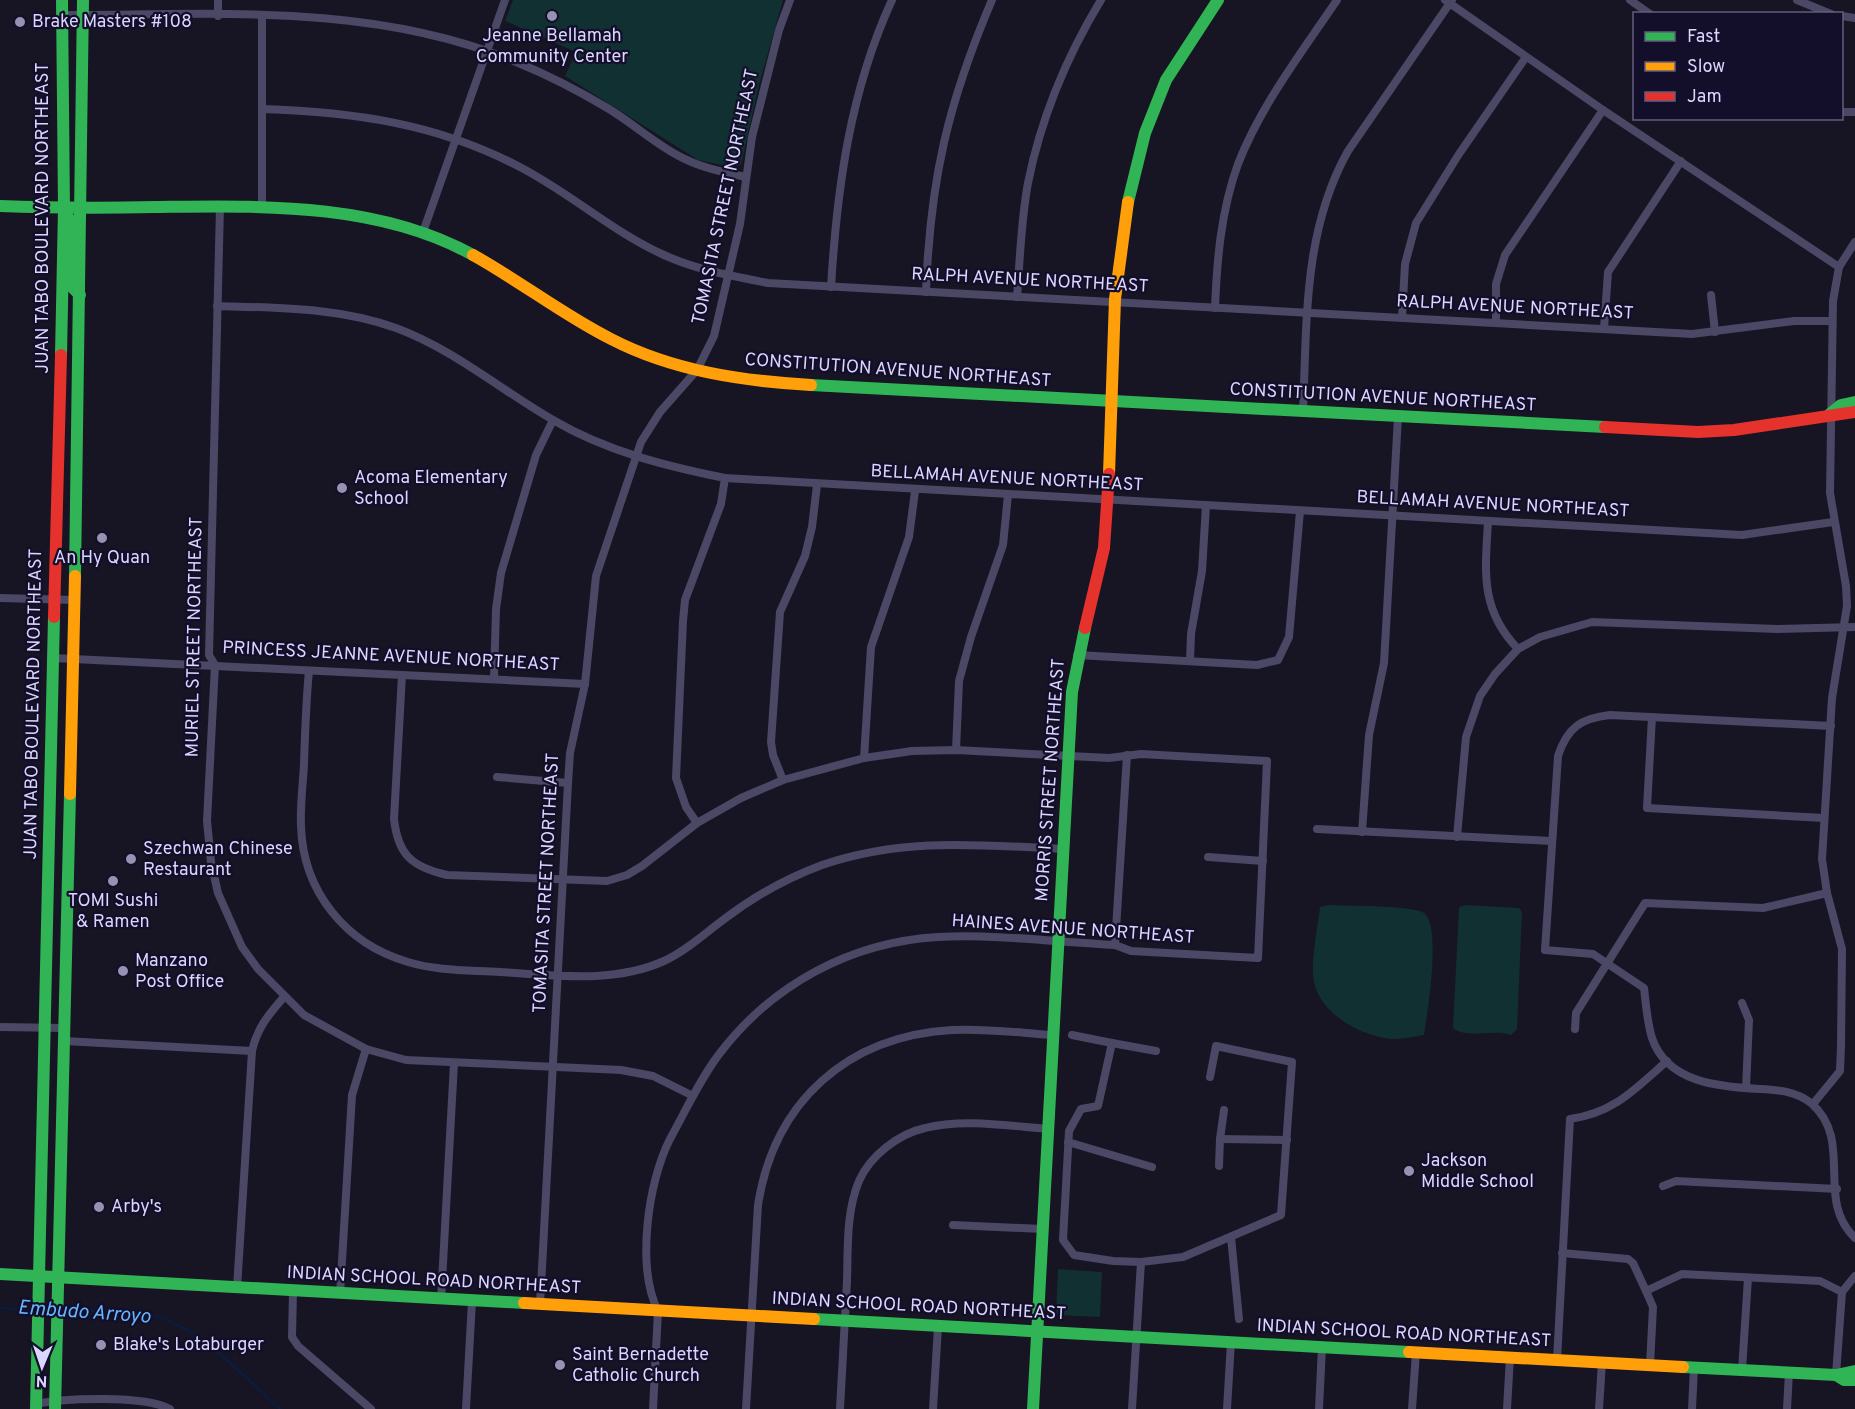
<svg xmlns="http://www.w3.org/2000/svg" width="1855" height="1409" font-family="Overpass,sans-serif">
<rect width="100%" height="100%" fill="#171423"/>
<g fill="#113031">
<path d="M513,0h270l-24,85 -18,80 -10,2 -33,-7 -133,-84 11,-24 -71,-31z"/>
<path d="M1328,905c18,1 84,0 96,8 18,13 3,102 0,122 -11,2 -22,4 -33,4 -29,-3 -67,-23 -76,-53 -6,-18 3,-59 5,-79z"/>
<path d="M1466,905l53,3 3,4 -5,117 -6,6c-17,-7 -43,5 -58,-7l6,-121z"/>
<path d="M1058,1269l44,3 -2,45 -44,-2z"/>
</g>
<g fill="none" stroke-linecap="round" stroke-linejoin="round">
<g stroke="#081d46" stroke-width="2">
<path d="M0,1308l33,2"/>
<path d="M42,1310l12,1"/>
<path d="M63,1311c27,1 56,-2 83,3 53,10 95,61 134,95"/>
</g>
<g stroke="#4a4864" stroke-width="8">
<path d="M218,0v16"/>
<path d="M1445,0l158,110 236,157"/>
<path d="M1630,0l20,14"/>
<path d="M1797,0l34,14"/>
<path d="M62,15c152,0 310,-13 454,47 32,13 63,29 93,47 23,14 44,33 68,46 21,12 45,17 69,22"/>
<path d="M1842,16l13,2"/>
<path d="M262,109c91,3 172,14 254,56 52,26 95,66 148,90 33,15 68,21 104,28l924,51 102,-13h38"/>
<path d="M1842,112h13"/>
<path d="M220,207l-11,448 6,10 -8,156 4,41 7,31 24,54 16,22 46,46 62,34 40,11 215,10 32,6 40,20"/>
<path d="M262,207v-192"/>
<path d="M423,232l82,-232"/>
<path d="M831,287c6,-99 19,-196 61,-287"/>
<path d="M926,292c4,-112 22,-189 66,-292"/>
<path d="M1711,295l4,37"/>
<path d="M1017,297c3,-38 4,-77 11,-114 13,-65 39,-127 73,-183"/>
<path d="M217,306c61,2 121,1 179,22 57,21 105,62 157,92 53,31 112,46 172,58l1017,57 91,-13"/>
<path d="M1215,308c2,-49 6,-97 23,-144 23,-59 64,-112 99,-164"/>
<path d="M1402,318l3,-54 11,-41 43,-69 67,-97"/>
<path d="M1496,323v-39l9,-29 98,-145"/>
<path d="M1604,329l4,-57 73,-111"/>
<path d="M1303,412c4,-90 0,-181 45,-261l104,-151"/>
<path d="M1488,522c-3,50 -8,88 30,127"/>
<path d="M0,598l75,2"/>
<path d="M1077,655l180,10 21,-5 11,-23 11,-126"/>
<path d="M53,658l532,26"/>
<path d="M1190,661l1,-27 11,-63 4,-66"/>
<path d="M309,671c-3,30 -4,62 -5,93 -1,20 -4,41 -3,62 2,66 45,118 107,136 29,9 62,8 92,10 54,3 113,12 164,-11 22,-10 40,-27 59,-41 30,-23 64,-42 99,-55 82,-28 157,-20 241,-16"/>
<path d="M402,675l-8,144c4,36 18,48 53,56l160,6 20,-6 15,-9 55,-43 44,-25 42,-18 81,-22 48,-7 44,-1 153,8 32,-4 126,7 -9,197 -127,-7 -16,-6c-59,-3 -119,-11 -177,-8 -87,5 -165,47 -218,116 -20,26 -34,57 -50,86 -22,43 -34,128 -12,172l-5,98"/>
<path d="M494,679l2,-70 5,-36 35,-118 17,-35"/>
<path d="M1652,717l-5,91 177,10"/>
<path d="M1831,726l-221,-11c-29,3 -43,13 -52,41l-13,194 48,4 51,34c2,16 3,34 8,50 15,45 68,49 108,51 19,1 35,2 51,14 44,38 3,96 44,135"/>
<path d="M956,750l3,-69 12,-44 32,-92 5,-50"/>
<path d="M864,758l7,-111 38,-110 6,-46"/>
<path d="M497,777l71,6"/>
<path d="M783,780l-10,-25 -2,-13 9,-130 25,-56 7,-29 5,-42"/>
<path d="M697,823l-11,-16 -10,-29 7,-157 2,-21 36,-96 4,-26"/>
<path d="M1317,829l234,12"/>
<path d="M1362,832l7,-97 15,-72 14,-246"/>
<path d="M1457,837l9,-100 14,-41 15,-22 23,-25 22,-12 52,-15 185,7 78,-2"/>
<path d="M1208,857l55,4"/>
<path d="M1115,945l12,-190"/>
<path d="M1742,1003l7,17 -3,68"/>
<path d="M0,1027l64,1"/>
<path d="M1575,1029l1,-16 69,-110 118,5 64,-15"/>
<path d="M1072,1035l40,8 -14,63 -17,3 -12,22 -6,109 11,15 39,6 28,1"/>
<path d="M64,1041l188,10"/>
<path d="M1112,1043l44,8"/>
<path d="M1813,1104l27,-33 1,-25 1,-97 -15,-56 -5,-34 10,-161 15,-92 -1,-20 -16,-93 3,-192 6,-34 16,-25"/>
<path d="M1220,1139l67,1"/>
<path d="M1068,1142l84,25"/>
<path d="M1219,1166l1,-27 4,-29"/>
<path d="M1663,1186l13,-5 161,8"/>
<path d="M953,1225l90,4"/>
<path d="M1231,1237l8,82"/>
<path d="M1562,1253l66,6 5,4 13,28 36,-17 138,7 22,11"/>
<path d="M237,1288l15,-237c5,-23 17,-37 32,-54"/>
<path d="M1646,1291l7,16 -3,58"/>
<path d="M293,1292l-1,45 6,9 73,63"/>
<path d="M340,1294l12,-199 14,-46"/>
<path d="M441,1300l13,-237"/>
<path d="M540,1305l28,-522 2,-30 15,-69 11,-108 45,-134 19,-30 37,-42 17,-34 26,-112 12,-87 27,-107 11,-30"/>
<path d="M1557,1360l13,-241c44,-6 65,-30 97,-58"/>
<path d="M1742,1370l6,-92"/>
<path d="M1836,1375l6,-83 13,-16"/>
<path d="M36,1404c29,-6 108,-9 134,5"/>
<path d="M466,1409l6,-108"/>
<path d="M746,1409l12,-204c16,-103 89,-169 194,-175 33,-2 68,3 101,5"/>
<path d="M840,1409c2,-43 5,-85 7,-128 1,-33 -1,-69 12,-100 11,-25 39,-47 66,-53 38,-10 84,-2 123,1"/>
<path d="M933,1409l5,-82"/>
<path d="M1132,1409l9,-147 42,-5 98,-42 11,-153 -76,-16 -6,31"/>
<path d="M1227,1409l4,-67"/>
<path d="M1319,1409l3,-62"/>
<path d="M1412,1409l4,-57"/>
<path d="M1507,1409l3,-52"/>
<path d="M1599,1409l3,-47"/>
<path d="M1692,1409l2,-41"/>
<path d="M1787,1409l2,-37"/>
</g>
<g stroke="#30b455" stroke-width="12">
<path d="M1128,202l17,-69 21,-53 52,-80"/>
<path d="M0,206c52,2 104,2 156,1 106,-1 221,-5 317,48"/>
<path d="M64,209l8,16v62l8,8"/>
<path d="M61,355l3,-147 -2,-208"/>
<path d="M811,385l794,42"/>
<path d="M1830,414l11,-9 14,-3"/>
<path d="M75,576l8,-576"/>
<path d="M0,1274l524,29"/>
<path d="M814,1319l595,33"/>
<path d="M1683,1367l153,8 8,5h11"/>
<path d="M1836,1375l19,-4"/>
<path d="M36,1409l18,-792"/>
<path d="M55,1409l15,-615"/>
<path d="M1033,1409l39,-717 13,-64"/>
</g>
<g stroke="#ff9f0a" stroke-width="12">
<path d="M473,255c47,26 90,60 138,84 62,32 131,42 200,46"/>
<path d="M1109,474l6,-175 13,-97"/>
<path d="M70,794l5,-218"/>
<path d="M524,1303l290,16"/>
<path d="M1409,1352l274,15"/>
</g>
<g stroke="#e5322d" stroke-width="12">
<path d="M1605,427l93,5 36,-2 121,-18"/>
<path d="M54,617l7,-262"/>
<path d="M1085,628l19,-80 5,-74"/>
</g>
</g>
<g fill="#9692b2" stroke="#130e29" stroke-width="2">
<circle cx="552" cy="16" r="6"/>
<circle cx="20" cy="22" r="6"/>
<circle cx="342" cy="488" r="6"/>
<circle cx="102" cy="538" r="6"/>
<circle cx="131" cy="859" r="6"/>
<circle cx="113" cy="881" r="6"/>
<circle cx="123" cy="971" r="6"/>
<circle cx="1409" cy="1171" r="6"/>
<circle cx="99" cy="1207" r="6"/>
<circle cx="101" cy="1345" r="6"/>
<circle cx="560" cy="1365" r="6"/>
</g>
<g text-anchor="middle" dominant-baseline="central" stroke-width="4.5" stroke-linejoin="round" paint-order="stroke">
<g font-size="18" fill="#dbd6ff" stroke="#130e29" text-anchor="start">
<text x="32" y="22">Brake Masters #108</text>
<text x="552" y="36" text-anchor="middle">Jeanne Bellamah<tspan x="552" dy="21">Community Center</tspan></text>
<text x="354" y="478">Acoma Elementary<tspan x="354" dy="21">School</tspan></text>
<text x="102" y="558" text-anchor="middle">An Hy Quan</text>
<text x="143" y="849">Szechwan Chinese<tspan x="143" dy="21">Restaurant</tspan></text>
<text x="113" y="901" text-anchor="middle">TOMI Sushi<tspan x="113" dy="21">&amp; Ramen</tspan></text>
<text x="135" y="961">Manzano<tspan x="135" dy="21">Post Office</tspan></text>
<text x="1421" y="1161">Jackson<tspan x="1421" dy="21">Middle School</tspan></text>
<text x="111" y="1207">Arby's</text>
<text x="113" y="1345">Blake's Lotaburger</text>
<text x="572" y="1355">Saint Bernadette<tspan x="572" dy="21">Catholic Church</tspan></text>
</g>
<g font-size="18" fill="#dbd6ff" stroke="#130e29">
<text transform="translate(726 197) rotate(-78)">TOMASITA STREET NORTHEAST</text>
<text transform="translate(43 218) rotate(-90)">JUAN TABO BOULEVARD NORTHEAST</text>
<text transform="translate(1030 281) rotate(3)">RALPH AVENUE NORTHEAST</text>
<text transform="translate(1515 308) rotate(3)">RALPH AVENUE NORTHEAST</text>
<text transform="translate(898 371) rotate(4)">CONSTITUTION AVENUE NORTHEAST</text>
<text transform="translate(1383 398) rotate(3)">CONSTITUTION AVENUE NORTHEAST</text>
<text transform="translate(1007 479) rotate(3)">BELLAMAH AVENUE NORTHEAST</text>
<text transform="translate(1493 505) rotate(3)">BELLAMAH AVENUE NORTHEAST</text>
<text transform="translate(195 637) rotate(-89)">MURIEL STREET NORTHEAST</text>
<text transform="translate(391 657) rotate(3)">PRINCESS JEANNE AVENUE NORTHEAST</text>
<text transform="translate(34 704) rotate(-89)">JUAN TABO BOULEVARD NORTHEAST</text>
<text transform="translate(1051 780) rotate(-86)">MORRIS STREET NORTHEAST</text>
<text transform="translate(547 883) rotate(-87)">TOMASITA STREET NORTHEAST</text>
<text transform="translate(1073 930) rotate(4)">HAINES AVENUE NORTHEAST</text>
<text transform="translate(434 1281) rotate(3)">INDIAN SCHOOL ROAD NORTHEAST</text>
<text transform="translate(919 1307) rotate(3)">INDIAN SCHOOL ROAD NORTHEAST</text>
<text transform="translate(1404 1334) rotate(3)">INDIAN SCHOOL ROAD NORTHEAST</text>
</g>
<g font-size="20" font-style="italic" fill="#64b6ff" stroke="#130e29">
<text transform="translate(84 1313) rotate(4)">Embudo Arroyo</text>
</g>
</g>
<rect x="1633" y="12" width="210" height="108" fill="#130e29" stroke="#635e7f" stroke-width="1.5"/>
<rect x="1645" y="32" width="30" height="9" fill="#30b455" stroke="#635e7f" stroke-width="1.5"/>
<text x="1687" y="42" font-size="18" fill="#dbd6ff">Fast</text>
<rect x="1645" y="62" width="30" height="9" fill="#ff9f0a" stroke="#635e7f" stroke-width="1.5"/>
<text x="1687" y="72" font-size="18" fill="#dbd6ff">Slow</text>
<rect x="1645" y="92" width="30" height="9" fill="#e5322d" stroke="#635e7f" stroke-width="1.5"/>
<text x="1687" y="102" font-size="18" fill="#dbd6ff">Jam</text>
<g transform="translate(42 1367) rotate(182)" stroke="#130e29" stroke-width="4.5" paint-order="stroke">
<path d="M0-4.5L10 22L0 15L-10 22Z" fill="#dbd6ff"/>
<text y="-9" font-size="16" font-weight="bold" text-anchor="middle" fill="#dbd6ff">N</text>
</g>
</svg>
